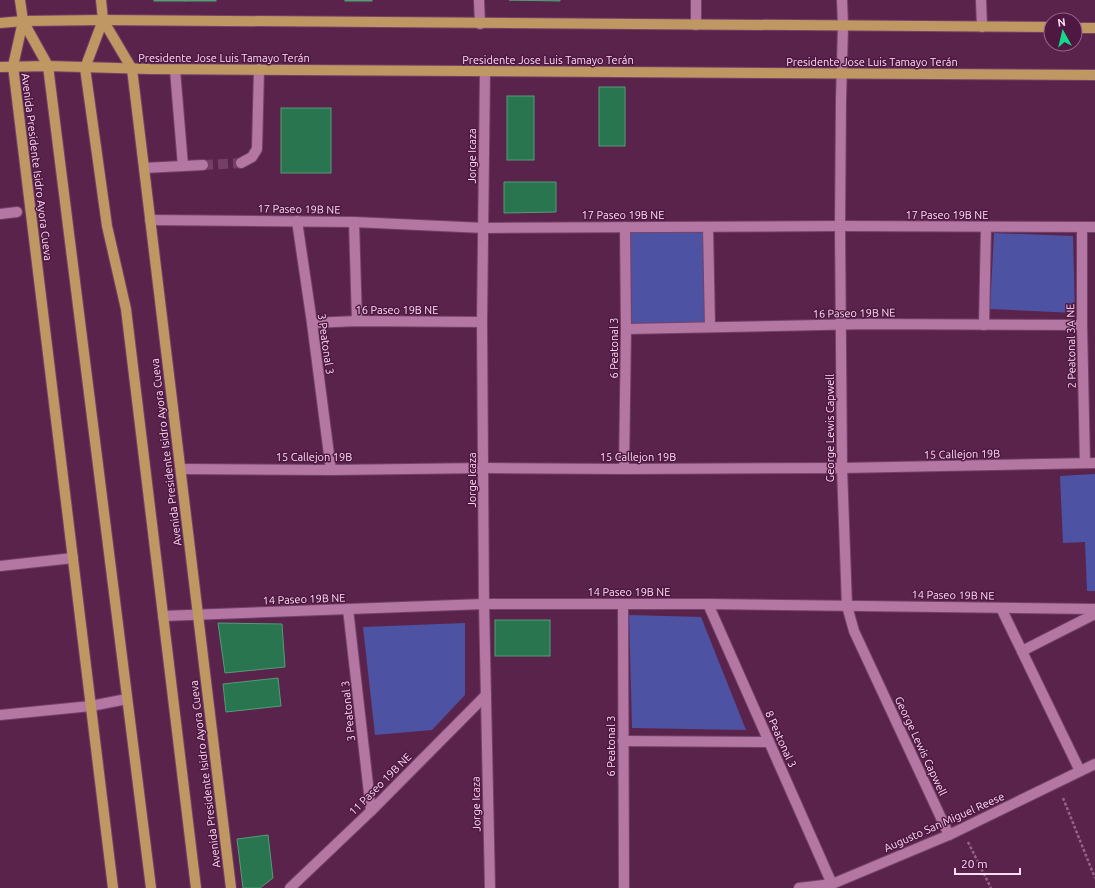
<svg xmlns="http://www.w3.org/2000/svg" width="1095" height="888" font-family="Ubuntu,sans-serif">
<rect width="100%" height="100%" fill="#5a234c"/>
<g fill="#4d52a2">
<path d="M625,227h83l2,100 -84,2z"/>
<path d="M994,233l79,3 2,77 -85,-4z"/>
<path d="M1095,474v117h-8l-2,-49 -22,1 -3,-67z"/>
<path d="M629,615l72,2 45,113 -114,-2z"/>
<path d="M465,623v72l-33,35 -57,5 -12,-108z"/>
</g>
<g fill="#29754f" stroke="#529d74">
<rect x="154" y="0" width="31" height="1"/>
<rect x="185" y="0" width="31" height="1"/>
<rect x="345" y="0" width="27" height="1"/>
<path d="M509,0h51v1z"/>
<rect x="599" y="87" width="26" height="59"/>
<rect x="507" y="96" width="27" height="64"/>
<rect x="281" y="108" width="50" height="65"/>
<path d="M504,182h52v30l-52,1z"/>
<rect x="495" y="620" width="55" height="36"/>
<path d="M218,623l64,1 3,43 -60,6z"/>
<path d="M278,678l3,28 -55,6 -3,-28z"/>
<path d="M268,835l5,43 -13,10h-17l-6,-49z"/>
</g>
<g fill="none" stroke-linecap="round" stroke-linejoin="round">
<path stroke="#733f65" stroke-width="10" stroke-dasharray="10 5" stroke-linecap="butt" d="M203,165l38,-2"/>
<defs>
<g id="minor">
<path d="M479,0l1,24"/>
<path d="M696,0v25"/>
<path d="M842,0l1,26 -2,73 -1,127 2,242 5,138 7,25 95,204"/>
<path d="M981,0l1,27"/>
<path d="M175,70l8,96"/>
<path d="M485,71l-3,251 2,282 6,284"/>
<path d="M241,163l11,-6 5,-8 2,-80"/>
<path d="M144,168l59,-3"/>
<path d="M0,214l17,-2"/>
<path d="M150,220l204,2 130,6 356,-2 255,1"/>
<path d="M297,221l15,102 19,147"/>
<path d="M354,222l3,99"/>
<path d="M708,227l2,100"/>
<path d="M1082,228v97l3,138"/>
<path d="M312,323l45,-2 125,1"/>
<path d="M984,325l2,-98"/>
<path d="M626,329l241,-5 215,1"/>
<path d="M181,469l150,1 153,-2 140,1 218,-1 253,-5"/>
<path d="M624,469l2,-140 -1,-102"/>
<path d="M0,566l73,-8"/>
<path d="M708,604l124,280"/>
<path d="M623,605l1,283"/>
<path d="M1001,608l79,163"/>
<path d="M348,609l23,202"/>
<path d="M163,616l321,-12h224l387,5"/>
<path d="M1022,651l73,-37"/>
<path d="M0,715l91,-9 36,-7"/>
<path d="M623,741l146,1"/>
<path d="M290,888l81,-77 115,-116"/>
<path d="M799,888l33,-4 117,-49 146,-71"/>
</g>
<g id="major">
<path d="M20,0l3,21 25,45 103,822"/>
<path d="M101,0l2,20 29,49 99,819"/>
<path d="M103,20l-18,48 22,158 19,83 70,579"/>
<path d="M23,21l-10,45 100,822"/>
<path d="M0,23l23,-2 80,-1 948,7"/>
<path d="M1075,28h20"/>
<path d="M0,67l48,-1 102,3 945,6"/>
</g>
</defs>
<use href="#minor" stroke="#734268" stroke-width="12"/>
<use href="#major" stroke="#734268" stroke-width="12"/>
<g stroke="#936386" stroke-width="2.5" stroke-dasharray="3 2" stroke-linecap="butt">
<path d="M1063,798l32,80"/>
<path d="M968,842l23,46"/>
</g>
<use href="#minor" stroke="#b476a3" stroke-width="10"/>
<use href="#major" stroke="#be9762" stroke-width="10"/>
</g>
<g text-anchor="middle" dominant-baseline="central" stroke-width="3" stroke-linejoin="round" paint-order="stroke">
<g font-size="11" fill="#ffdcf4" stroke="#4e1842">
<text x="224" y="58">Presidente Jose Luis Tamayo Terán</text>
<text x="548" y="60">Presidente Jose Luis Tamayo Terán</text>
<text x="872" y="62">Presidente Jose Luis Tamayo Terán</text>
<text transform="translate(472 156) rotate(-90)">Jorge Icaza</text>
<text transform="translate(37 167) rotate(83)">Avenida Presidente Isidro Ayora Cueva</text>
<text transform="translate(299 209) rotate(1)">17 Paseo 19B NE</text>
<text x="623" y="215">17 Paseo 19B NE</text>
<text x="947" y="215">17 Paseo 19B NE</text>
<text x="397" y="310">16 Paseo 19B NE</text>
<text transform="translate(854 313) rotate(-1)">16 Paseo 19B NE</text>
<text transform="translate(326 344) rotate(82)">3 Peatonal 3</text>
<text transform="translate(1071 346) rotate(-91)">2 Peatonal 3A NE</text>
<text transform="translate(614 348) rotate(-90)">6 Peatonal 3</text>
<text transform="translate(830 428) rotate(-90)">George Lewis Capwell</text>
<text transform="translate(166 452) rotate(-97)">Avenida Presidente Isidro Ayora Cueva</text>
<text transform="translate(962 454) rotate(-1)">15 Callejon 19B</text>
<text x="314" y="457">15 Callejon 19B</text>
<text x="638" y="457">15 Callejon 19B</text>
<text transform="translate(472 480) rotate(-90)">Jorge Icaza</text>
<text x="629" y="592">14 Paseo 19B NE</text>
<text transform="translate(953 595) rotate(1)">14 Paseo 19B NE</text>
<text transform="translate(304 599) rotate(-2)">14 Paseo 19B NE</text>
<text transform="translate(348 711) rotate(-96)">3 Peatonal 3</text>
<text transform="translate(781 739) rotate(66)">8 Peatonal 3</text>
<text transform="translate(611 746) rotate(-90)">6 Peatonal 3</text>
<text transform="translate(921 746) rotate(65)">George Lewis Capwell</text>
<text transform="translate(205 774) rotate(-97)">Avenida Presidente Isidro Ayora Cueva</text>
<text transform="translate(380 784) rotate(-45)">11 Paseo 19B NE</text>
<text transform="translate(476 804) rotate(-91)">Jorge Icaza</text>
<text transform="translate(944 822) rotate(-24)">Augusto San Miguel Reese</text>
</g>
</g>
<g transform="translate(1063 32) rotate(352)"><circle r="19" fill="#4e1842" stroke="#956689"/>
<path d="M0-3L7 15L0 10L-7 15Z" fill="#15d989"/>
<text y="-6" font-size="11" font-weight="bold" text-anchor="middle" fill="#ffdcf4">N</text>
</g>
<path d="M955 868v6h65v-6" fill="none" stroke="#ffdcf4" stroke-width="2"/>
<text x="961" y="868" font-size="12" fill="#ffdcf4" stroke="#4e1842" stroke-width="3" paint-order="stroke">20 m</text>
</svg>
